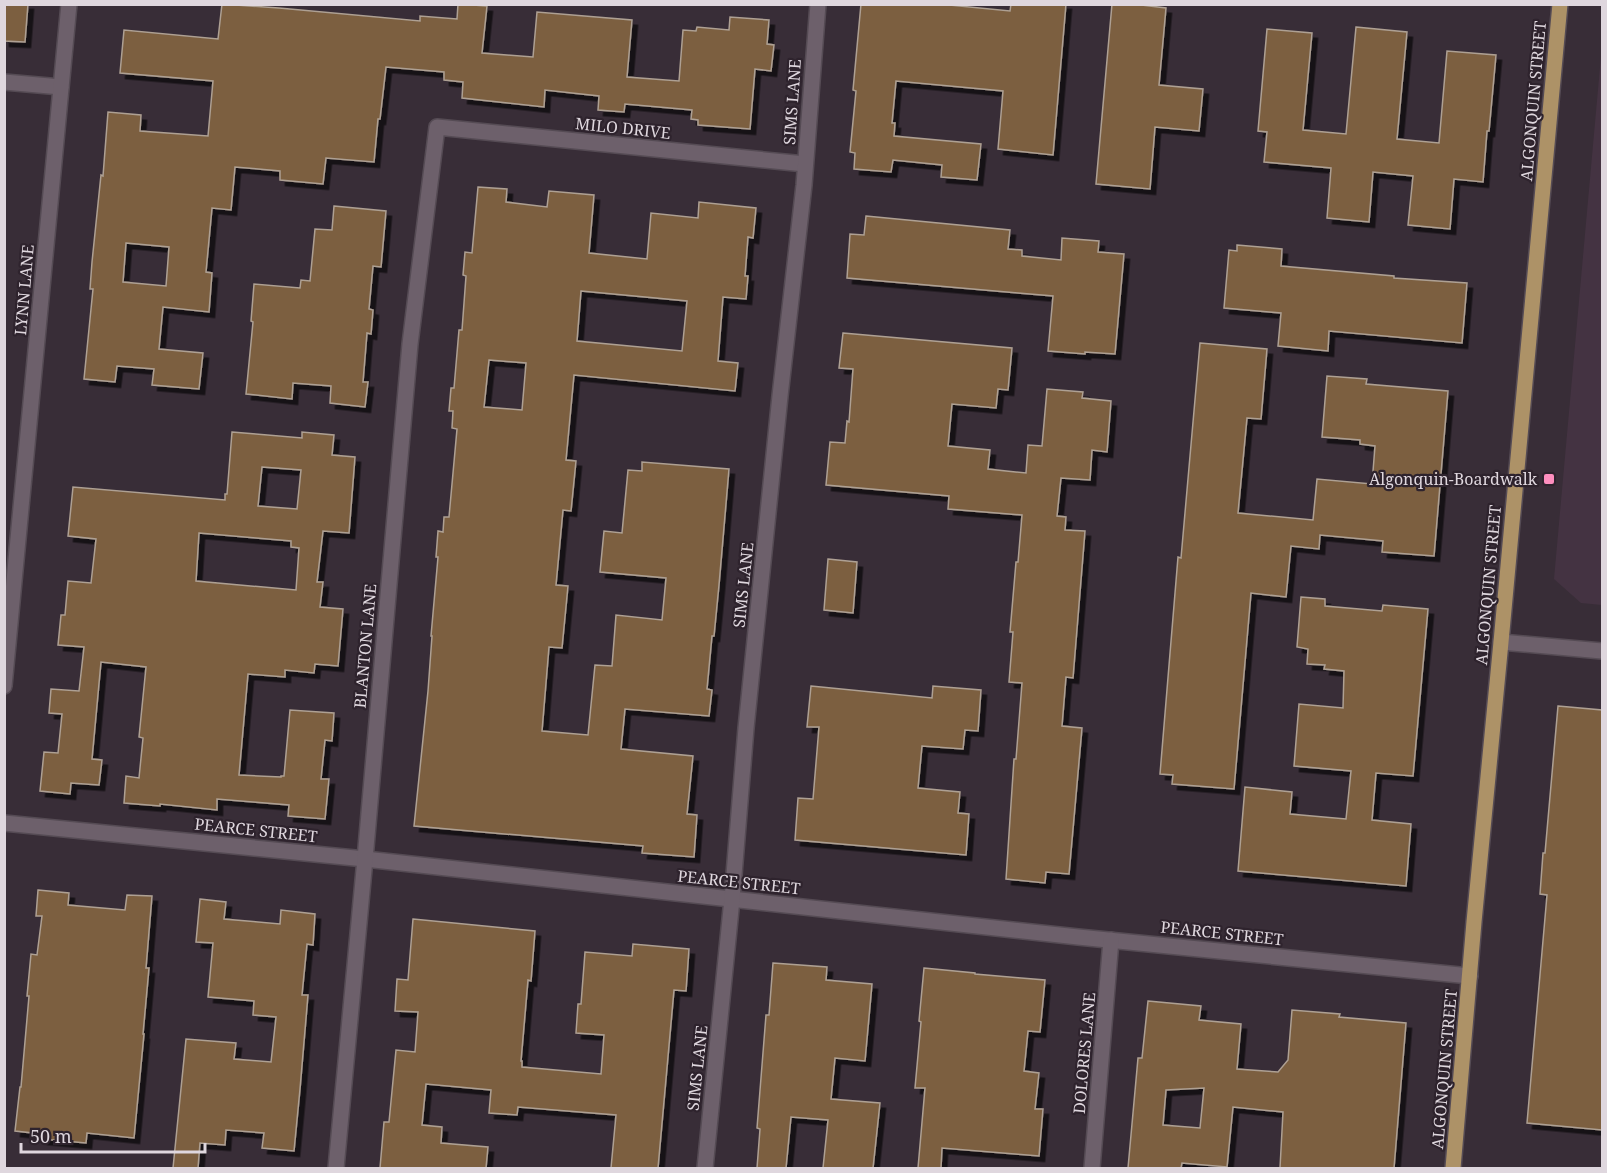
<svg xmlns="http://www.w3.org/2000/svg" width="1607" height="1173" font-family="'Noto Serif',serif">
<defs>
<filter id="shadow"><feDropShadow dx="5.5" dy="5.5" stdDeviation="0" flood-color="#0009"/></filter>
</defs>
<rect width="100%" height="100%" fill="#382d37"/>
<path fill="#443342" d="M1602,45v560l-21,-2 -27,-24z"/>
<g fill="#7b5f41" stroke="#aea093" stroke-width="1.5" fill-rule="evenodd" filter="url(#shadow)">
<path d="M4,4h24l-3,38 -21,-1z"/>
<path d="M222,4l57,4 141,13v-5l37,3 1,-15 29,2 -5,47 51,4 4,-45 95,8 -5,57 52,4 4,-51 13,1 1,-4 32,3 1,-13 39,3 -2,24 7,1 -3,26 -16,-2 -5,60 -52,-4v-5l-7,-1 1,-9 -67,-6 -1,8 -26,-2 1,-14 -54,-6 -1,17 -82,-9 1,-16 -19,-2v-8l-58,-5 -6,52h-2l-4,43 -48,-4 -3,26 -43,-4v-9l-45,-4 -4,43 -19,-2 -6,64 6,1 -3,39 -46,-5 -4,42 44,4 -4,36 -47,-4 2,-16 -37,-3 -2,16 -31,-3 9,-90h-3l2,-27 9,-87 2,1 5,-64 33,3 -1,16 68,5 5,-55 -93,-8 4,-43 94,9zM126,243l43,4 -3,39 -43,-4z"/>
<path d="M861,4h78l71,7 1,-7h55l-13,151 -55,-6 5,-58 -107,-10 -4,42h3l-1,13 87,8 -4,36 -36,-3 1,-12 -49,-5 -2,12 -37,-3 1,-16 -5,-1 6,-61 -3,-1z"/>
<path d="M1112,4h21l33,4 -7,77 44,4 -4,42 -44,-4 -5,62 -54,-5z"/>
<path d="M1356,27l51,5 -10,107 42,4 8,-92 49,4 -7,76h-2l-4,51 -29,-3 -4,50 -42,-4 5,-49 -40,-4 -4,50 -42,-4 4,-50 -67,-6 3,-30 -9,-1 9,-102 45,4 -9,97 43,4z"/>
<path d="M478,187l29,2 -1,13 41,5 2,-16 45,4 -5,58 58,6 4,-46 47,5 1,-16 57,6 -3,30 -5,-1 -3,39h3l-2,23 -23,-2 -5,64 20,2 -3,28 -161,-16 -8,85 10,1 -5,50 -8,-1 -7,75 12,1 -6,62 -13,-1 -7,84 46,4 7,-70 17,1 4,-51 46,5 4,-42 -66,-6 4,-41 18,2 6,-63 14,1v-9l87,7 -10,116 -5,51h-2l-5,53 5,1 -3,26 -84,-7 -4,40 72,7 -6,58 10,1 -3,42 -52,-4 1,-7 -229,-20 14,-135 4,-55h-1l7,-79h-2l2,-26 5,1 1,-15h5l8,-88 -5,-1 1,-17h-4l2,-23h3l5,-58h3l4,-54 -3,-1 2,-23 7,1zM581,291l106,10 -5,50 -105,-10zM489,360l37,3 -4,47 -38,-3z"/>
<path d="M334,206l52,5 -5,56 -8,-1 -4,43 4,1 -2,24 -4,-1 -4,49h5l-3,25 -35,-4 1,-17 -38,-3 -1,16 -46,-5 7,-72 -2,-1 3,-37 46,4 1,-8 9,1 5,-52 17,1z"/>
<path d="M866,216l144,14 -2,19 14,1v6l39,4 1,-22 37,3 -1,11 26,2 -9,100 -30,-2v2l-37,-3 5,-55 -206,-18 3,-44 14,1z"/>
<path d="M1237,245l45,4 -1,17 113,10v2l73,5 -5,60 -133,-12 -1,20 -50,-5 3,-33 -57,-5 5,-58 8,1z"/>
<path d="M843,333l169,15 -4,42 -10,-1 -2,19 -44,-4 -4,42 42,4 -2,19 38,4 2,-28 14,1 5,-57 36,3 -1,6 29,3 -4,51 -15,-2 -2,30 -29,-2 -4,38 9,1 -1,13 20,1 -12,147 -7,-1 -4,49 20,2 -13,146 -23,-2 -1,11 -39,-4 8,-120h2l6,-76 -13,-1 4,-50h-3l6,-70h2l4,-47 -74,-6 1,-13 -123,-11 4,-43 15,1 2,-22 2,1 4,-53 -14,-1z"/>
<path d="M1200,343l67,6 -6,70 -14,-1 -9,95 75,7 4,-41 55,5 3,-38 -15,-2v-4l-38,-3 5,-61 40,3 -1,5 82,7 -14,165 -52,-4 1,-11 -63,-6 -1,14 -28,-3 -5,51 -35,-4 -17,196 -62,-5 1,-9 -13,-1 18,-217 3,1z"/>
<path d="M232,432l70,6v-6l32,3 -2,20 23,2 -6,76 -26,-2 -6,51h6l-3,25 23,2 -5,57 -23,-2 -1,9 -29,-3v7l-37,-3 -9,101 42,2v-1h3l6,-66 44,3 -2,28 -7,-1 -4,39h8l-4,40 -37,-3 1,-11 -72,-6v11l-57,-6v2l-36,-3 2,-27 13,2 4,-40 -4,-1 7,-70 -45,-5 -9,97 10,1 -3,25 -28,-2 -1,11 -30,-3 4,-39 14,1 4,-39 -13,-1 2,-24 28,2 5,-44 -26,-2 3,-30h4l3,-34 23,2 5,-44 -28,-3 5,-49 152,13v-6h2zM262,467l39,3 -4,39 -39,-3zM199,533l92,8v6l8,1 -3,42 -100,-9z"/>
<path d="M828,559l29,3 -4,51 -29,-3z"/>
<path d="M1301,597l24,2v7l57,5 1,-6 45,4 -15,167 -37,-3 -4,47 39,4 -5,62 -168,-15 7,-84 47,5 -2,22 56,5 5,-48 -57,-5 5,-62 44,4 1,-37 -20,-2 1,-4 -18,-1 1,-15 -11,-2z"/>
<path d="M811,686l121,12 1,-12 48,4 -3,41 -13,-1 -2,19 -41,-3 -4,42 42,4 -2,21 11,1 -3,41 -171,-15 3,-42 15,1 6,-72h-12z"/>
<path d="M1558,706l44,4v420l-75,-7 20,-228 -7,-1 3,-41h2z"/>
<path d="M38,890l31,3 -1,12 57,5 2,-15 25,1 -6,72h3l-6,66h1l-10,104 -47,-5 -1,10 -44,-4v-5l-27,-3 5,-44h1l8,-91h-2l4,-42 6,1 5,-39h-6z"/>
<path d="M200,899l26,3 -2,17 56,5 1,-14 34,4 -2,31 -6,-1 -5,51h6l-8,94 -6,62 -32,-3 2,-15 -38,-3 -1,15 -25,-2 -2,25h-25l13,-129 50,4 -2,16 37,3 5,-45 -23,-2 1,-14 -46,-4 5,-54 -17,-1z"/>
<path d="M413,919l122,12 -4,50 -3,-1 -7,81h1v6l79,7 3,-39 -28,-2 2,-29h3l4,-52 47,4 1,-12 56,5 -3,42 -12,-1 -16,178h-47l5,-53 -98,-8 -1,8 -28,-2 2,-23 -65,-6 -4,41 20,2 -1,16 47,4 -2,21h-106l4,-46h5l7,-72 19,2 3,-40 -23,-1 2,-32 11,1z"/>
<path d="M773,963l54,4 -1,13 46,4 -7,77 -30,-3 -4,41 49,4 -7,65h-50l5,-48 -37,-3 -5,51h-29l3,-39 -3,-1 9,-113h3z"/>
<path d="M924,968l51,5v1l70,6 -5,52 -12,-1 -4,40 15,2 -4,36h8l-4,47 -97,-8 -1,20h-23l7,-80h-10l6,-66 -2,-1z"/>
<path d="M1148,1001l53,5 -2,14 42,4 -4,45 41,3 10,-12 4,-50 48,4 -1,3 67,6 -12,145h-114l3,-56 -50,-5 -6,60 -45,-4 -1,5h-53l10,-110h4zM1204,1088l-4,40 -37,-3 3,-35z"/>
</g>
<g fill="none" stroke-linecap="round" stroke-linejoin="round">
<defs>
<g id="minor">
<path d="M4,82l57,5"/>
<path d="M1501,642l101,9"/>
<path d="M4,686l65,-682"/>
<path d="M4,823l361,36 713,78 392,39"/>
<path d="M336,1168l29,-309 45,-515 27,-217 368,37"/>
<path d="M705,1168l27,-269 14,-171 34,-332 24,-211 14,-181"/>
<path d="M1092,1168l19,-228"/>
</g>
<path id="major" d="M1453,1168l21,-246 27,-280 59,-638"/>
</defs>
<use href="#minor" stroke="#554b54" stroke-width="18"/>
<use href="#major" stroke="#554b54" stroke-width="18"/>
<use href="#minor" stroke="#6d606b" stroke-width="15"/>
<use href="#major" stroke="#ad9267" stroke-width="15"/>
</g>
<rect fill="#fd8ebe" stroke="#2e232d" stroke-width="2" x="1543" y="473" width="12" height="12" rx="3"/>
<g text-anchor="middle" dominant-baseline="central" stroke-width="4.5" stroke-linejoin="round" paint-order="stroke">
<g font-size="16" fill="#dfd7de" stroke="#2e232d">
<text transform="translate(1533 101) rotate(-85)">ALGONQUIN STREET</text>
<text transform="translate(792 102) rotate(-86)">SIMS LANE</text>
<text transform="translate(623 128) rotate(6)">MILO DRIVE</text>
<text transform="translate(24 290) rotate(-85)">LYNN LANE</text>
<text transform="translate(743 585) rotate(-84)">SIMS LANE</text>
<text transform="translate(1488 585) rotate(-85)">ALGONQUIN STREET</text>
<text transform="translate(365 646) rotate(-85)">BLANTON LANE</text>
<text transform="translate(256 830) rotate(6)">PEARCE STREET</text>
<text transform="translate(739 882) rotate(6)">PEARCE STREET</text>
<text transform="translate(1222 933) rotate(6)">PEARCE STREET</text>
<text transform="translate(1084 1053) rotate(-85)">DOLORES LANE</text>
<text transform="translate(697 1068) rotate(-84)">SIMS LANE</text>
<text transform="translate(1444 1069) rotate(-85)">ALGONQUIN STREET</text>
</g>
<g font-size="16" fill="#dfd7de" stroke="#2e232d" text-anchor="end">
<text x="1537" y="479">Algonquin-Boardwalk</text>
</g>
</g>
<rect width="1607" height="1173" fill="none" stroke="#dfd7de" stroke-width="12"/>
<path d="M21 1143v9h184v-9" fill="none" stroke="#dfd7de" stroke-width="3"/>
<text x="30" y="1143" font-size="18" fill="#dfd7de" stroke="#2e232d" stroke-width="4.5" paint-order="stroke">50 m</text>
</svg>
